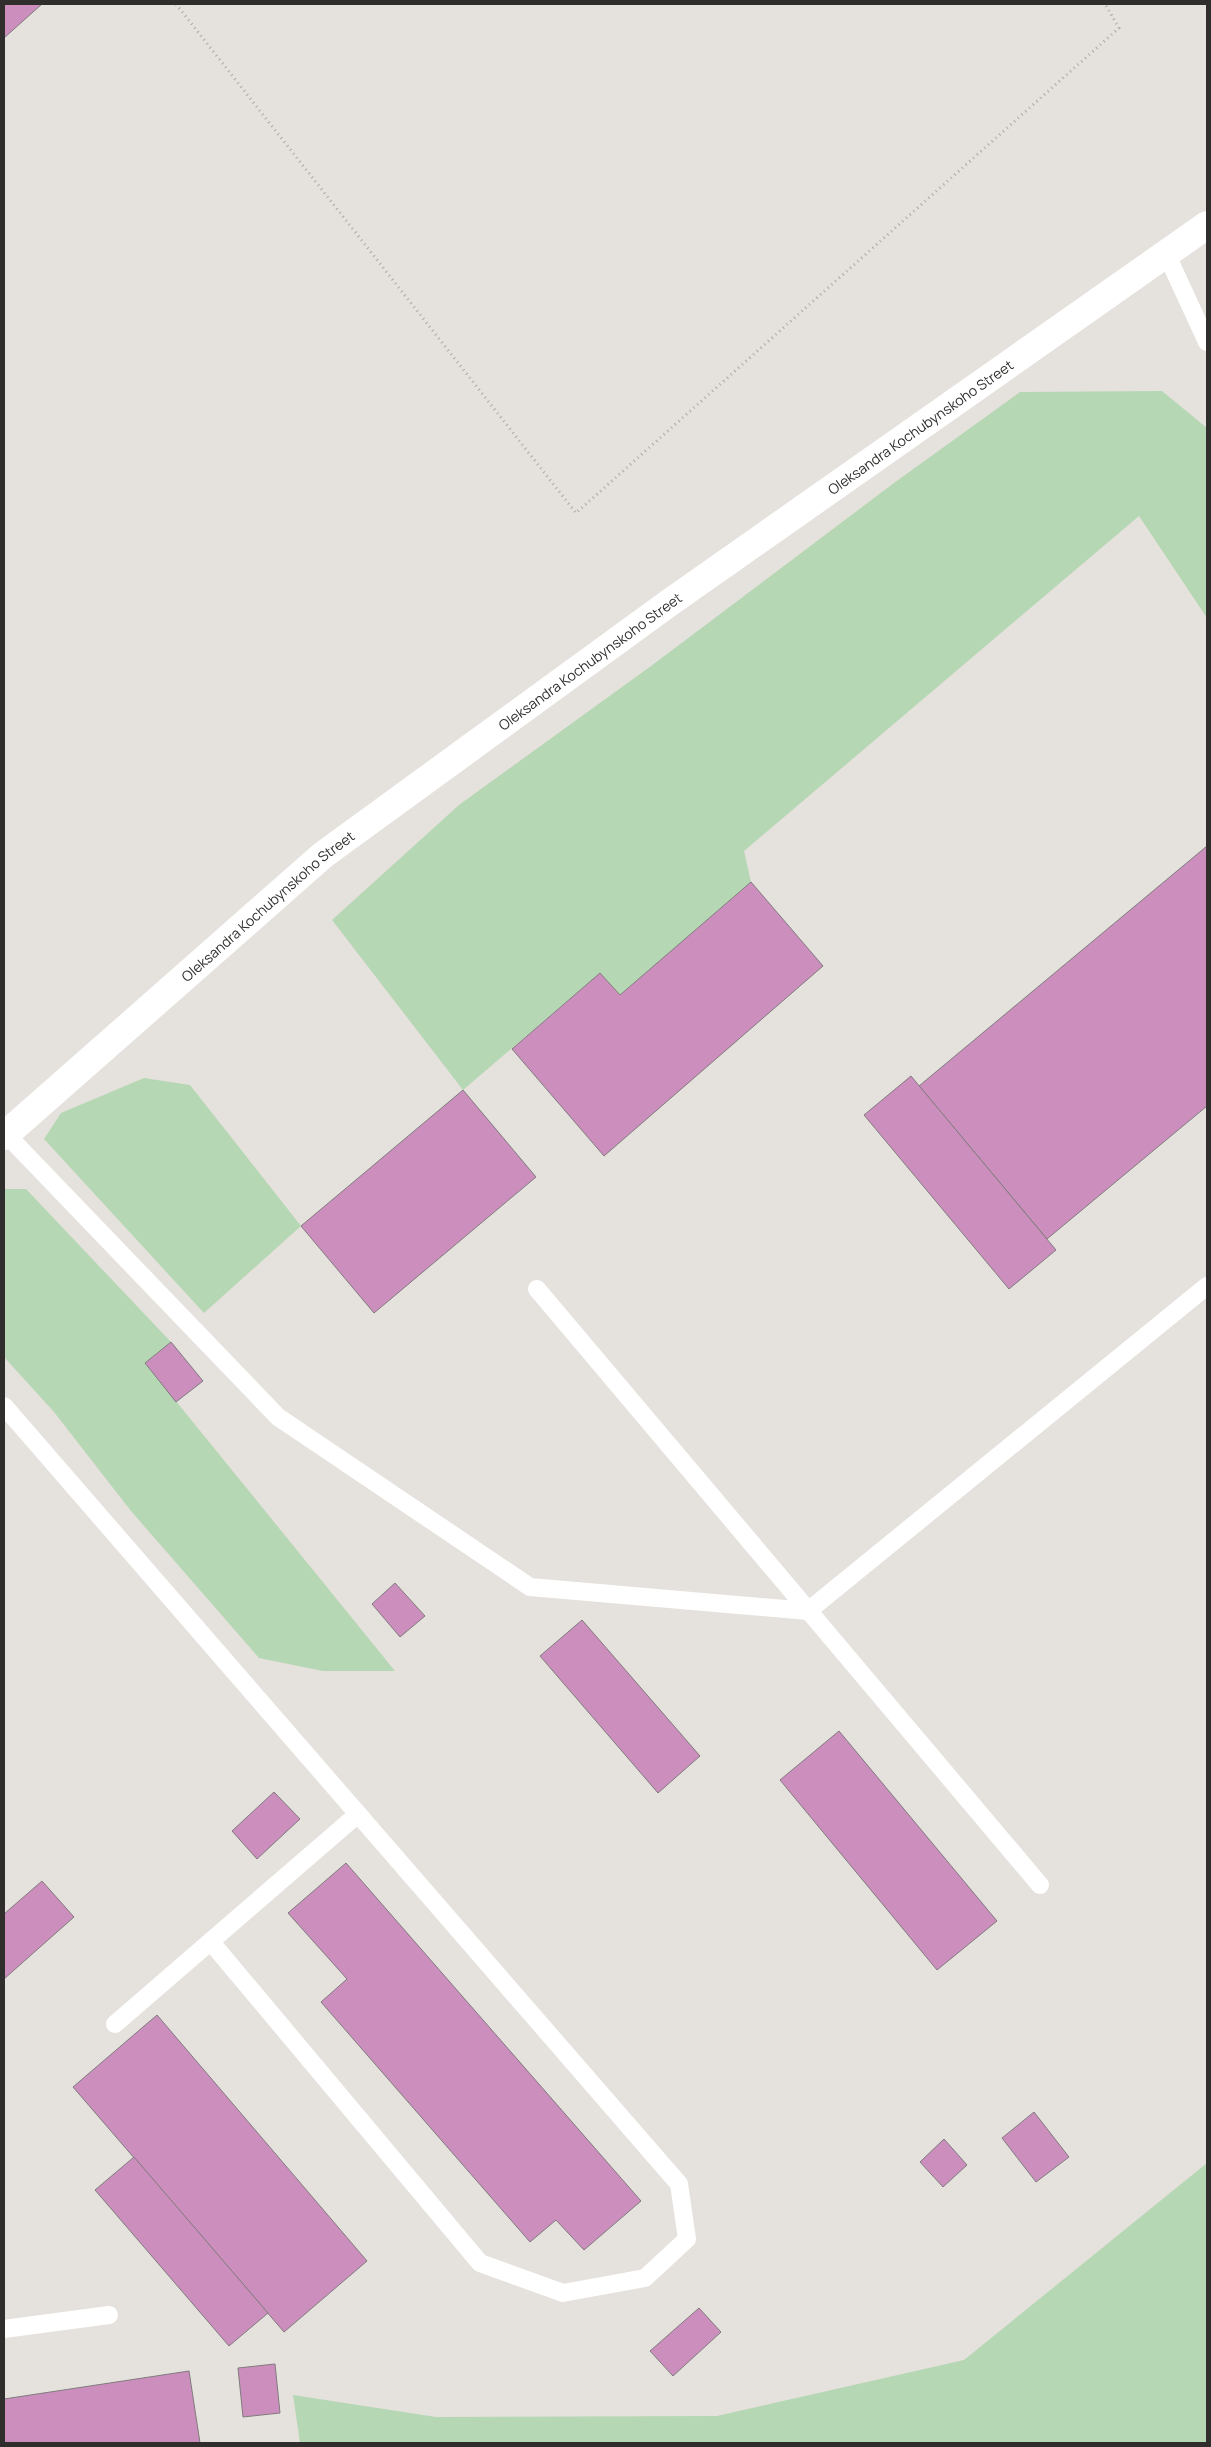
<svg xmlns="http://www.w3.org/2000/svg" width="1211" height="2447" font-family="Manrope,sans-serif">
<rect width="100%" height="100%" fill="#e5e1dd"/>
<g fill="#b6d7b3">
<path d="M1162,391l45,37v190l-68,-102 -395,335 7,31 -131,113 -20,-22 -137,117 -131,-170 127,-115 192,-139 243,-183 126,-91z"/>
<path d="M144,1078l46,7 111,141 -97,87 -160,-174 17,-26z"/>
<path d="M4,1189h22l145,153 -26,21 250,308h-72l-64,-13 -128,-147 -77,-99 -50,-55z"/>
<path d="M1207,2163v280h-907l-7,-48 143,22 281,-1 247,-56z"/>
</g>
<g fill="#cc8fbd" stroke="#7f7b7e">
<path d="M4,4h38l-38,34z"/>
<path d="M1207,846v260l-160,133 -128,-153z"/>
<path d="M751,882l72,84 -219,190 -92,-107 88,-76 20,22z"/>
<path d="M911,1076l145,174 -47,39 -145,-174z"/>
<path d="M463,1090l73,87 -162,136 -73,-87z"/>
<path d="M171,1342l32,39 -27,21 -31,-39z"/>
<path d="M395,1583l30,33 -25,21 -28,-33z"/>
<path d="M582,1620l118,136 -42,37 -118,-137z"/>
<path d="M839,1731l158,190 -60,49 -157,-190z"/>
<path d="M274,1792l26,27 -43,40 -25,-28z"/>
<path d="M346,1863l295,338 -57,49 -28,-30 -26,22 -209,-240 26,-23 -59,-66z"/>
<path d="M42,1881l32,36 -70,62v-65z"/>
<path d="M157,2015l210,246 -83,71 -211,-245z"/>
<path d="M1034,2112l35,45 -33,25 -34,-44z"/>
<path d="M944,2139l23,26 -24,22 -23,-25z"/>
<path d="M134,2157l134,156 -39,33 -134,-156z"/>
<path d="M699,2308l22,24 -48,44 -23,-25z"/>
<path d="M275,2364l5,49 -37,4 -5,-49z"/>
<path d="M189,2371l11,72h-196v-44z"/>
</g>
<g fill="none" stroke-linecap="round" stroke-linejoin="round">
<path stroke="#aca9a6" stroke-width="3" stroke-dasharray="1 4" stroke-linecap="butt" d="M176,4l400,509 543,-485 -14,-24"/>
<g stroke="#fff" stroke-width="18">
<path d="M1166,253l41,89"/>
<path d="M6,1134l272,283 252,170 278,24 399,-325"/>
<path d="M537,1289l503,596"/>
<path d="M4,1406l675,778 8,55 -42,39 -82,15 -83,-30 -269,-321"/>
<path d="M115,2024l243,-210"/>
<path d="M4,2329l105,-14"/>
</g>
<path stroke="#fff" stroke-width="28" id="s1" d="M4,1136l319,-281 346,-252 538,-378"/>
</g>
<g text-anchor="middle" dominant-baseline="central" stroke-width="4" stroke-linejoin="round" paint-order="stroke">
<g font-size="14" fill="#2f2e2c" stroke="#e5e1dd">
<text stroke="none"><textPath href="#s1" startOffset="1160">Oleksandra Kochubynskoho Street</textPath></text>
<text stroke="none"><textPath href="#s1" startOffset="755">Oleksandra Kochubynskoho Street</textPath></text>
<text stroke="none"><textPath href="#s1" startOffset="350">Oleksandra Kochubynskoho Street</textPath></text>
</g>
</g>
<rect width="1211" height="2447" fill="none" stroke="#2f2e2c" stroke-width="10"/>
</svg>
